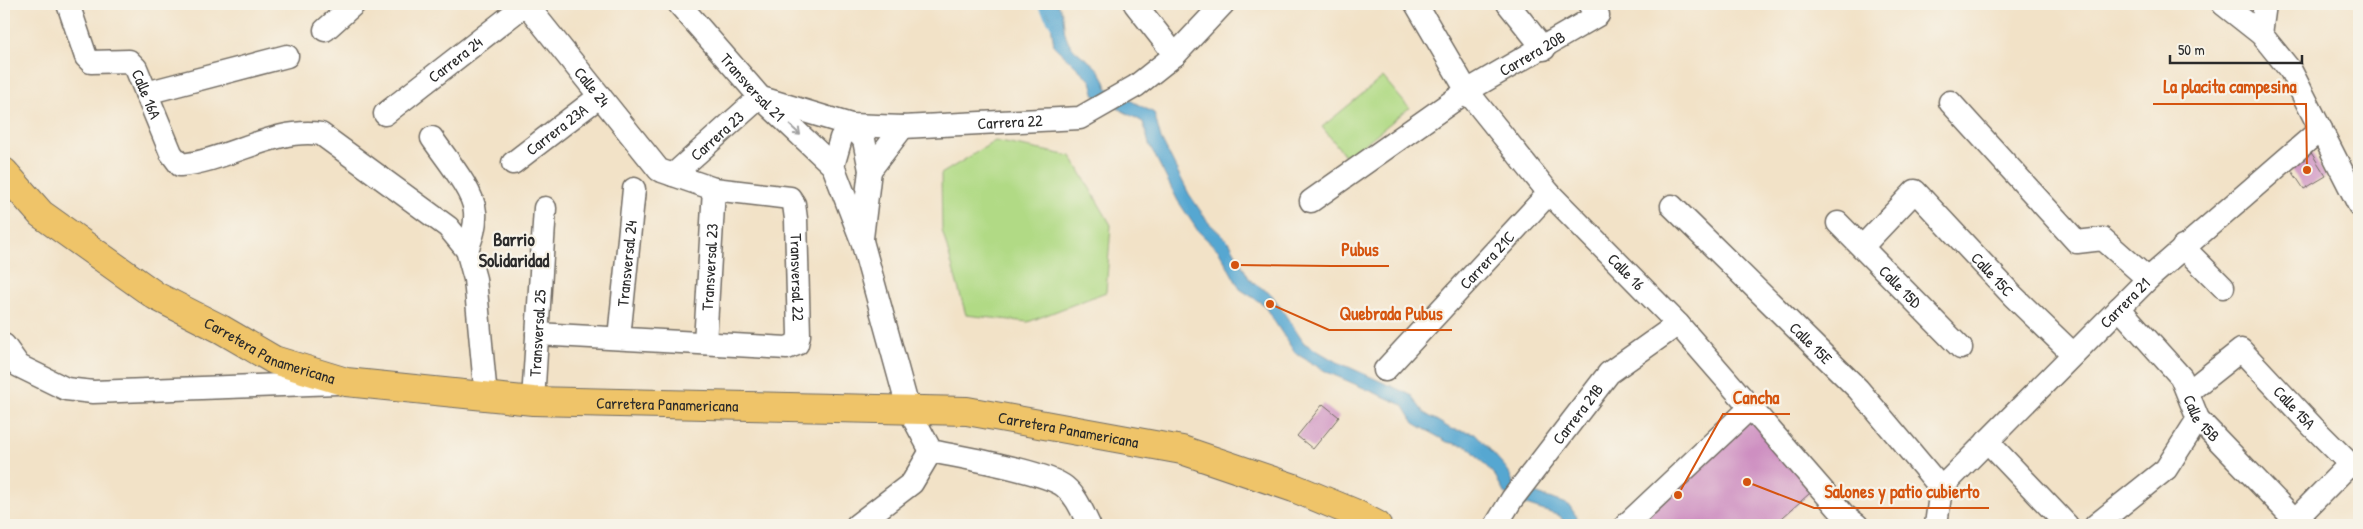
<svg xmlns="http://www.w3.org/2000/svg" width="2363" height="529" font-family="'Patrick Hand',sans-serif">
<rect width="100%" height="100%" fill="#f7f3e8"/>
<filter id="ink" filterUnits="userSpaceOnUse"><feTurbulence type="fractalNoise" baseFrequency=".02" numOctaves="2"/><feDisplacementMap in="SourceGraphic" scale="10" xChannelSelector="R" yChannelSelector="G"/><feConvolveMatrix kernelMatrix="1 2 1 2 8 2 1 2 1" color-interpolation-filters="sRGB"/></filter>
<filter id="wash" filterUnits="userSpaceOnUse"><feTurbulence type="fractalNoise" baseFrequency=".0096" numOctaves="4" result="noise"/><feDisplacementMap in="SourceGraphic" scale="20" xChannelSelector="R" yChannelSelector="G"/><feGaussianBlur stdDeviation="1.12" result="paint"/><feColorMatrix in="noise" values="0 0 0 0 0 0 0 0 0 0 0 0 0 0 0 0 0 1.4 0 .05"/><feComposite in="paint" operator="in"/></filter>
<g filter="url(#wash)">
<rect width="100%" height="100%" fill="#f2e2c7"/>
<g fill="#b1da85" stroke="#6e8258">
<path d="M1383,77l26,31 -62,50 -25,-31z"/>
<path d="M995,141l76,15 40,69 -5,67 -78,30 -62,-7 -24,-85 -1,-56z"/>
</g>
<path fill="#56a7d1" stroke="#40697e" d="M1040,4h17c10,11 4,25 11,37 12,20 32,19 39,47l47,25 7,26 28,55 19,28 22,21 20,37 22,15 32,48 29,17 78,35 13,18 27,16 24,4 32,36 7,15 15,7 40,14 13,20h-16l-6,-9 -37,-12 -19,-11 -8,-16 -28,-31 -21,-4 -33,-19 -11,-18 -76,-33 -32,-19 -32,-49 -23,-15 -21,-38 -21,-20 -20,-30 -29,-57 -6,-22 -48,-26 -4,-15 -37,-35 -4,-30z"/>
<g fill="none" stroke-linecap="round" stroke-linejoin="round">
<path stroke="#56a7d1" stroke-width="5" d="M1039,4l14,22"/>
</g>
<g id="blocks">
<g fill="#ce8fc1">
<path d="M2310,151l16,25 -22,13 -16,-24z"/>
<path d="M1323,404l16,13 -26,32 -16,-13z"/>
<path d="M1750,413l68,73 -44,39h-148z"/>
</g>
</g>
</g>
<g filter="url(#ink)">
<use href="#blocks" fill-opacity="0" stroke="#716b62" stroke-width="1"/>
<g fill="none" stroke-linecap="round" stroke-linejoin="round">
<defs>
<g id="minor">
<path id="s1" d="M68,4l18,53 5,5 38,-1 7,7 35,85 9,12c48,-4 93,-38 141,-31l127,93 19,23 8,29 11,118"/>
<path id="s2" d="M526,4l133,166 55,19 76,9 4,6 2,15 3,116 -2,9 -10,4 -250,-14"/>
<path id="s3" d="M679,4l81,93 73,69 29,75 46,167 23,43c28,6 115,20 134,36 12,10 17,24 24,38"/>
<path d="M1135,4l40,51"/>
<path id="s4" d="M1416,4l51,87 82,102 129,131 166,191 13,10"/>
<path d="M1508,4l36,45"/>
<path d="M2223,4l38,30 30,37 68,134"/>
<path d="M325,30l29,-26"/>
<path d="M2261,34l4,-30"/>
<path d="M146,93l141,-37"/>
<path id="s5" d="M765,99l86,26 52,2 177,-9 56,-32 39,-31 48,-51"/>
<path d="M1950,102l127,140 26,-3 45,40"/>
<path id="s6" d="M385,114l141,-110"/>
<path d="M432,138c12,18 42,53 43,74 1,14 -3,25 -8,38"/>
<path id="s7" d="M513,163l87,-67"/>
<path d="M833,166l8,-28 10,-13 13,15 6,30 -8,68"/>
<path d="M870,170l33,-43"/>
<path id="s8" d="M673,175l87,-78"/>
<path id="s9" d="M1311,201l156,-110 131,-76 -9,-11"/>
<path id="s10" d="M1672,206l186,183 83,99"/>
<path id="s11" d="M1838,223l123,125"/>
<path id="s12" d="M1862,247l53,-56 98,105 60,58"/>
<path d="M2183,247l40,40"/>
<path id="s13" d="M2119,308l62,69 17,42 97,101"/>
<path id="s14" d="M619,338l15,-149"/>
<path id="s15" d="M705,343l9,-154"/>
<path d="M4,345l15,21 47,23 27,3 244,-9"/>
<path id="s16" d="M1385,370l164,-177"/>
<path id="s17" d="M2188,392l53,-42 72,77 37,37"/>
<path id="s18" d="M533,401l12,-193"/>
<path d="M1987,441l80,84"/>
<path id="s19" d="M1941,488l207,-209 173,-150"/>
<path d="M857,525l55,-42 19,-32"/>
<path id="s20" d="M1496,525l16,-26 97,-126 69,-49"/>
<path d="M1626,525l125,-118"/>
<path d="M1936,525l5,-37"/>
<path d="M2096,525l70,-56 32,-50"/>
<path d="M2290,525l60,-61 9,5"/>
</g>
<g id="highway">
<path id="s21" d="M4,172l37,42 115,82 65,33 53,31 72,22 187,19 434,10 215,39 112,38 58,24 25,13"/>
</g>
</defs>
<use href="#minor" stroke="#716b62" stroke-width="25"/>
<use href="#highway" stroke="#716b62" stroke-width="30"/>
<use href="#minor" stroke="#fff" stroke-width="22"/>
<use href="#highway" stroke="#efc469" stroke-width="28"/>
</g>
<defs><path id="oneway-shaft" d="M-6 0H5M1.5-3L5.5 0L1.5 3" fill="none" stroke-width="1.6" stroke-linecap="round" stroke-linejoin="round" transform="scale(1.25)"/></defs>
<use stroke="#a0a0a0" href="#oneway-shaft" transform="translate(795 130) rotate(43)"/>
</g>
<g text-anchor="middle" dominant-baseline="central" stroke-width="4.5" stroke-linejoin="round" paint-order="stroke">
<g font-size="16" fill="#2b2b2b" stroke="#f7f3e8">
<text stroke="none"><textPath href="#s9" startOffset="266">Carrera 20B</textPath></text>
<text stroke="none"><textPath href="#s6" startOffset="89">Carrera 24</textPath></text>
<text stroke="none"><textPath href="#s2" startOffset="106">Calle 24</textPath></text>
<text stroke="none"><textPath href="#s3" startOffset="111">Transversal 21</textPath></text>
<text stroke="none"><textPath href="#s1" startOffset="139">Calle 16A</textPath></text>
<text stroke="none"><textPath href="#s5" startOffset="249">Carrera 22</textPath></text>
<text stroke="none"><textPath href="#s7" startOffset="55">Carrera 23A</textPath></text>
<text stroke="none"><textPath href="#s8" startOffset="59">Carrera 23</textPath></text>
<text stroke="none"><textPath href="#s16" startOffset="150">Carrera 21C</textPath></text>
<text stroke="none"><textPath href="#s14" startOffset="75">Transversal 24</textPath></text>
<text stroke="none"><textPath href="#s15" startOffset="76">Transversal 23</textPath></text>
<text stroke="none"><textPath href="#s4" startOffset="342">Calle 16</textPath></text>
<text stroke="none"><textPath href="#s12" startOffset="191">Calle 15C</textPath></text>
<text stroke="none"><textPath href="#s2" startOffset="428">Transversal 22</textPath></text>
<text stroke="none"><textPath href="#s11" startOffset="89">Calle 15D</textPath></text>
<text stroke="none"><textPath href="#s19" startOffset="261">Carrera 21</textPath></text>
<text stroke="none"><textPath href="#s18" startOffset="68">Transversal 25</textPath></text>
<text stroke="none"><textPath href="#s10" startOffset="195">Calle 15E</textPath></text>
<text stroke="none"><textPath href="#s21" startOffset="324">Carretera Panamericana</textPath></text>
<text stroke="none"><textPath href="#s21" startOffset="729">Carretera Panamericana</textPath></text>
<text stroke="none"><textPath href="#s17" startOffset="146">Calle 15A</textPath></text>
<text stroke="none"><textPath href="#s20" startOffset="138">Carrera 21B</textPath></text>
<text stroke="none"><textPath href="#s13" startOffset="139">Calle 15B</textPath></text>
<text stroke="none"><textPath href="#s21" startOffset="1132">Carretera Panamericana</textPath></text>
</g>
<g font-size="18" font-weight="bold" fill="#2b2b2b" stroke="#f7f3e8">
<text x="514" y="239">Barrio<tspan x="514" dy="21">Solidaridad</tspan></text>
</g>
</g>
<path fill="none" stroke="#d5540f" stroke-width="2" d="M2307 170L2306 104H2153M1235 265L1332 266H1389M1270 304L1329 330H1452M1678 495L1723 414H1790M1747 482L1814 508H1989"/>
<g fill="#d5540f" stroke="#f7f3e8" stroke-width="2">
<circle cx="2307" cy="170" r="5"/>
<circle cx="1235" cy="265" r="5"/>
<circle cx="1270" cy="304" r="5"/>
<circle cx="1678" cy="495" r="5"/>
<circle cx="1747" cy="482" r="5"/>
</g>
<g font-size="18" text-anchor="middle" font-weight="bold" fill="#d5540f" stroke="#f7f3e8" stroke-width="4.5" stroke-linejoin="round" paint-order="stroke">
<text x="2230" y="93">La placita campesina</text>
<text x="1360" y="256">Pubus</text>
<text x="1391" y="320">Quebrada Pubus</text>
<text x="1756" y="404">Cancha</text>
<text x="1902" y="498">Salones y patio cubierto</text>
</g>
<rect width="2363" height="529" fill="none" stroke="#f7f3e8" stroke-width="20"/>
<path d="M2170 55v8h132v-8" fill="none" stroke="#2b2b2b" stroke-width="2.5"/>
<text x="2178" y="55" font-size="15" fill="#2b2b2b" stroke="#f7f3e8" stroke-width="4" paint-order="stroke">50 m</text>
</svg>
